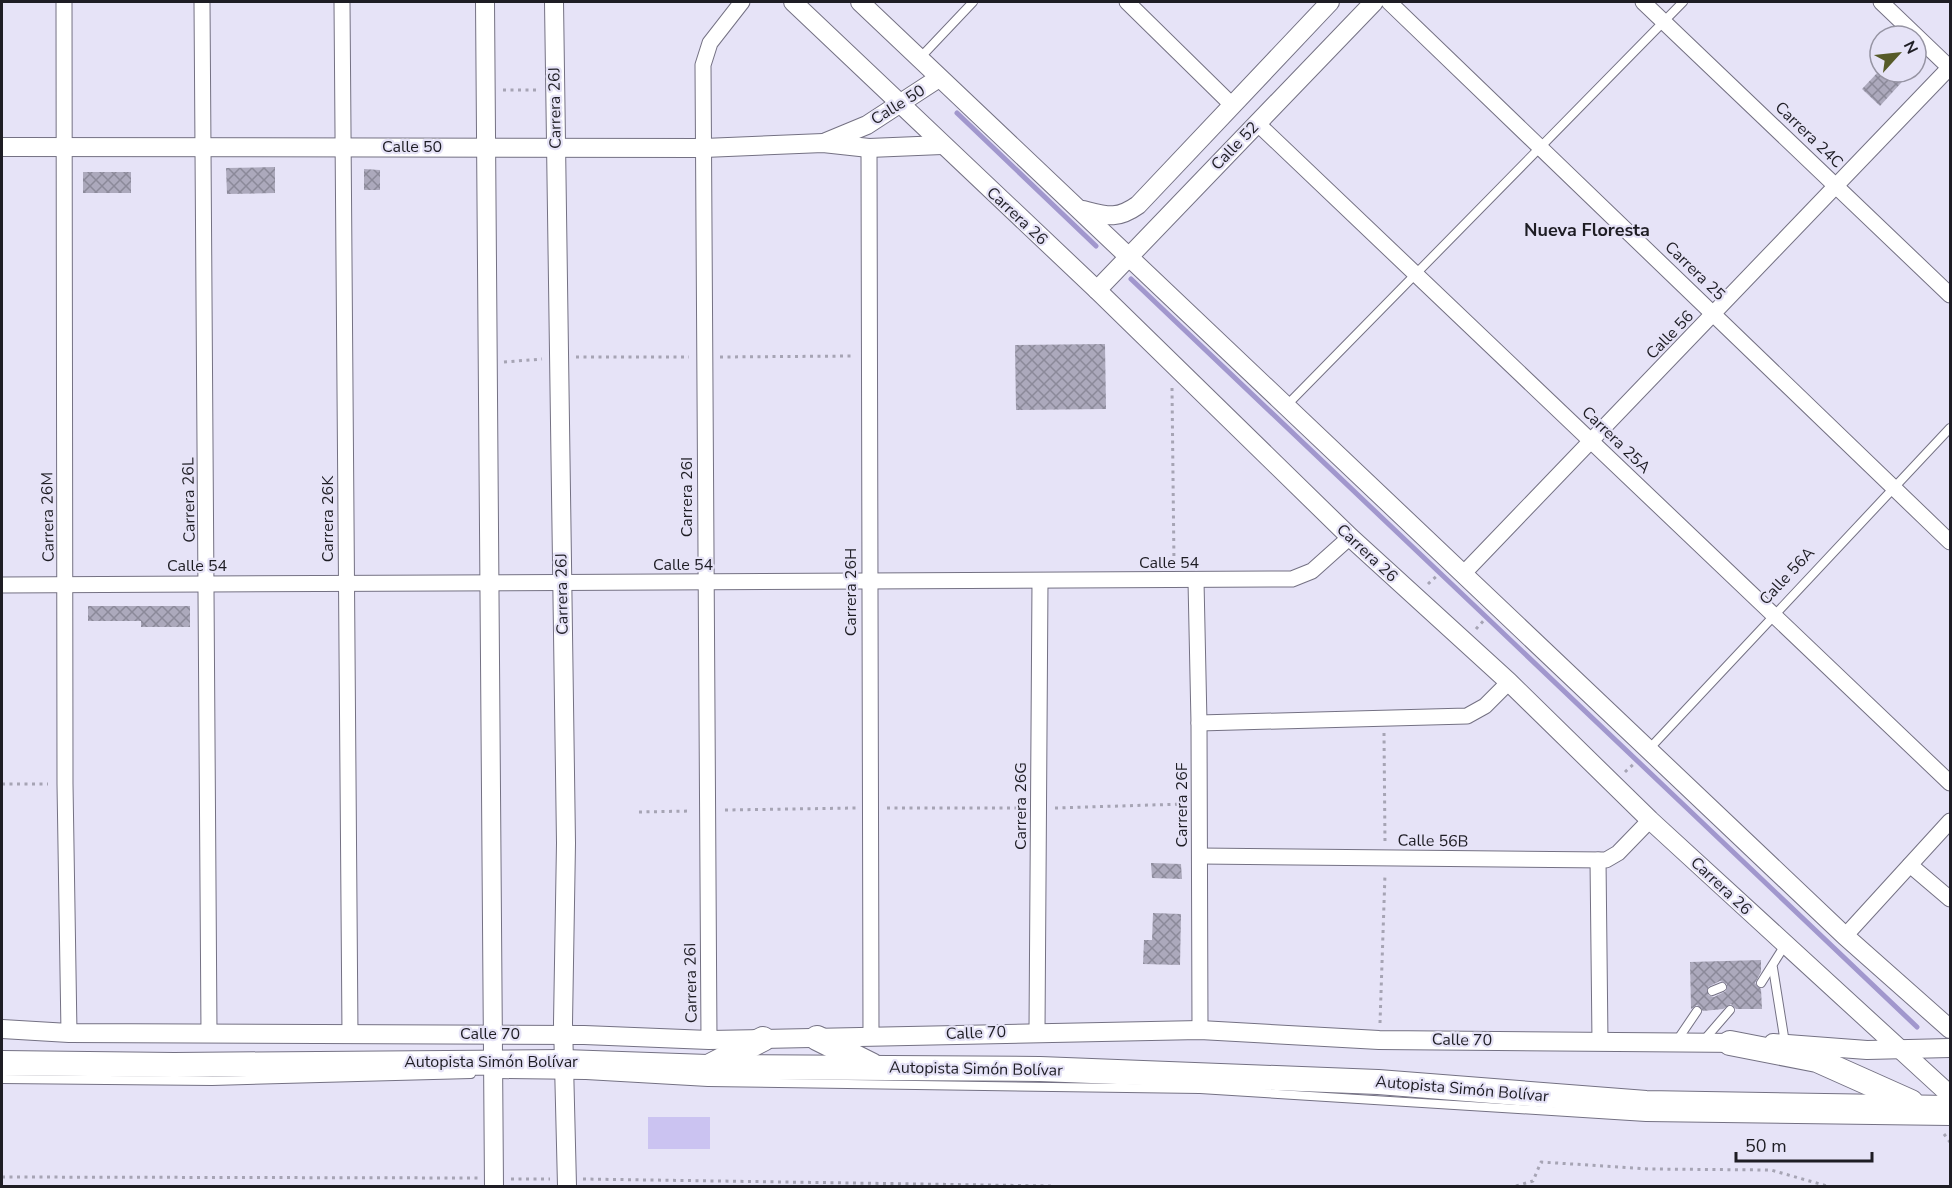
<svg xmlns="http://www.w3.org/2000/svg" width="1952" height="1188" font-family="'Nunito Sans',sans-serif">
<defs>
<pattern id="building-cross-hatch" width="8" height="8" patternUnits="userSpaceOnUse" patternTransform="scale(1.5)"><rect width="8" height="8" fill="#aca9bc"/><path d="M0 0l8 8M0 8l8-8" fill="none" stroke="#8b8999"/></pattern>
</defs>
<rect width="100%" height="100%" fill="#e6e3f7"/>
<rect fill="#cbc3f1" x="648" y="1117" width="62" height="32"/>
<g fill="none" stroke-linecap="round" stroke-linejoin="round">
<g stroke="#a197cd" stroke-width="5">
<path d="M957,113l139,133"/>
<path d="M1131,279l786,748"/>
</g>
</g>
<g fill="url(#building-cross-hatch)" fill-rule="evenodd">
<path d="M1878,72h33l-31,34 -18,-17z"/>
<path d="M275,167v26l-48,1 -1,-26z"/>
<path d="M364,169l16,1v20h-16z"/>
<rect x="83" y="172" width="48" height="21"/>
<path d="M1105,344l1,65 -90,1 -1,-65z"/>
<path d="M88,606h102v21h-49v-6h-53z"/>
<path d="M1151,863l30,1 1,15 -30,-1z"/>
<path d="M1153,913l28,1 -1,51 -37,-1 1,-24h8z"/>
<path d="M1761,960v12l-6,11 6,6 1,20h-26l-5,-5 -8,5 -20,2 -6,-6 -6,4 -1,-47zM1720,981l7,3 -1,7 -12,6 -6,-2v-8z"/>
</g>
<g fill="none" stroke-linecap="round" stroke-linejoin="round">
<defs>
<g id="service">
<path d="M919,59l54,-57"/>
<path d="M1287,405l396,-403"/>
<path d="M1650,748l300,-320"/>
<path d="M1773,968l12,75"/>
<path d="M1761,983l24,-38"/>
<path d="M1712,991l10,-4"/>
<path d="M1704,1040l26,-30"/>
<path d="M1676,1042l21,-31"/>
<path d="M498,1074l88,1 122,7 492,7 446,28 304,4"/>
<path d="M2,1079l210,2 259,-7"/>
</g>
<g id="minor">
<path d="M64,2l1,782 4,249"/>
<path d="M202,2l7,1031"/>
<path d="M342,2l8,1033"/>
<path d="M1127,2l105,103"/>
<path d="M1389,2l561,540"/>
<path d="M1643,2l307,293"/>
<path d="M1881,2l69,66"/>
<path d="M1257,123l693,660"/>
<path d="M869,148l2,889"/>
<path d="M1463,574l487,-507"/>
<path d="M1196,581l3,142 1,307"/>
<path d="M2,585l1290,-6 20,-8 38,-34"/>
<path d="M1199,723l268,-7 18,-10 24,-24"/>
<path d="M1200,856l406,4 12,-7 32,-33"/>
<path d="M1598,860l2,182"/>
<path d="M1910,865l40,34"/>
<path d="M1845,936l105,-115"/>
<path d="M1037,1031l3,-449"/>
<path d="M709,1040l-6,-975 7,-22 32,-41"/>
</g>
<g id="tertiary">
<path d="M485,2l9,1184"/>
<path d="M554,2l12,841 -3,180 4,163"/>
<path d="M793,2l304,288 253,247 159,145 141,138 300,275"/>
<path d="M860,2l985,934 105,93"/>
<path d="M826,142l41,-17 72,-47"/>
<path d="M2,147l702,1 119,-5 46,5 73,-3"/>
<path d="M1083,210c24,6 34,10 55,-5l192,-203"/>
<path d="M1097,290l277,-288"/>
<path d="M2,1029l67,4 515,2 125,5 491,-10 179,10 363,3"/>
<path d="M1773,1043l94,7 83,-2"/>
</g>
<g id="trunk">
<path d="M817,1038l54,27"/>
<path d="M1730,1043l87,17 94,42"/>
<path d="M2,1063l172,2 390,-3 144,5 332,2 338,13 268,21 304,5"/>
<path d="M712,1065l51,-26"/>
</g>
</defs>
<use href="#service" stroke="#747183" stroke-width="10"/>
<use href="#minor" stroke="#747183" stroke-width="17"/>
<use href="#tertiary" stroke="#747183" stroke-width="20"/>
<use href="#trunk" stroke="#747183" stroke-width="26"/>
<g stroke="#a6a4b4" stroke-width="3" stroke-dasharray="3 4.5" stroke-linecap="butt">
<path d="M503,90h35"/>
<path d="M576,357h113"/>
<path d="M720,357l134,-1"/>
<path d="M504,362l38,-3"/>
<path d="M1172,388l2,176"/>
<path d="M1428,584l11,-10"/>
<path d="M1476,629l10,-11"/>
<path d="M1384,733l1,110"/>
<path d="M1625,772l11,-10"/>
<path d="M2,784h46"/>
<path d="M887,808h137"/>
<path d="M1055,808l128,-4"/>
<path d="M725,810l131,-2"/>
<path d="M639,812l52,-1"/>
<path d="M1380,1023l5,-149"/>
<path d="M1944,1134l6,8"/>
<path d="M2,1177l476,1"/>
<path d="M511,1179h39"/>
<path d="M583,1179l470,7"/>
<path d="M1516,1186l17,-5 8,-19 108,7 122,1 56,16"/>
</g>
<use href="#service" stroke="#fff" stroke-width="8"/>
<use href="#minor" stroke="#fff" stroke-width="15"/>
<use href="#tertiary" stroke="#fff" stroke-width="18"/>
<use href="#trunk" stroke="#fff" stroke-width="24"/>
</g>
<g text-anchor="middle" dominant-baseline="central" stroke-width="4.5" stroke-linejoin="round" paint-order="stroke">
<g font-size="16" fill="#1e1d24" stroke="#e6e3f7">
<text transform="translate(898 105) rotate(-32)">Calle 50</text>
<text transform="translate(555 108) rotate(-91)">Carrera 26J</text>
<text transform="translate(1809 135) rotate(44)">Carrera 24C</text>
<text transform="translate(1235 146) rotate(-46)">Calle 52</text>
<text x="412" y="147">Calle 50</text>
<text transform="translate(1017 216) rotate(43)">Carrera 26</text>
<text transform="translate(1695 271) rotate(44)">Carrera 25</text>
<text transform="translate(1670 335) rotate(-46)">Calle 56</text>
<text transform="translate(1616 440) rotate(44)">Carrera 25A</text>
<text transform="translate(687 497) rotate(-90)">Carrera 26I</text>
<text transform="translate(189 500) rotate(-91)">Carrera 26L</text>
<text transform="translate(48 517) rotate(-91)">Carrera 26M</text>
<text transform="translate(328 519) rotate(-90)">Carrera 26K</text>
<text transform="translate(1367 553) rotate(43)">Carrera 26</text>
<text x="1169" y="563">Calle 54</text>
<text x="683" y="565">Calle 54</text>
<text x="197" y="566">Calle 54</text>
<text transform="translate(1787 576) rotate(-47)">Calle 56A</text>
<text transform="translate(851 592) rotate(-90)">Carrera 26H</text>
<text transform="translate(562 594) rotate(-91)">Carrera 26J</text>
<text transform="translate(1182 805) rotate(-90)">Carrera 26F</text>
<text transform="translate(1021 806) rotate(-90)">Carrera 26G</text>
<text transform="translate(1433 841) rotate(1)">Calle 56B</text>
<text transform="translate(1721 886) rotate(43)">Carrera 26</text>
<text transform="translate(691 983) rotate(-91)">Carrera 26I</text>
<text transform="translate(976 1033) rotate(-2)">Calle 70</text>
<text x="490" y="1034">Calle 70</text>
<text transform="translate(1462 1040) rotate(1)">Calle 70</text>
<text x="491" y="1062">Autopista Simón Bolívar</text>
<text transform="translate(976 1069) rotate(1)">Autopista Simón Bolívar</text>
<text transform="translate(1462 1089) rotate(5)">Autopista Simón Bolívar</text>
</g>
<g font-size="18" font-weight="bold" fill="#1e1d24" stroke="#e6e3f7">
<text x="1587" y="230">Nueva Floresta</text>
</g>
</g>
<rect width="1952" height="1188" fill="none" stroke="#1e1d24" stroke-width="6"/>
<g transform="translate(1898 54) rotate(63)"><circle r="28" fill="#e6e3f7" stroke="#9694a3" stroke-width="1.5"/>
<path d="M0-4.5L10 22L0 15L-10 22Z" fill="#565a28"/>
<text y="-9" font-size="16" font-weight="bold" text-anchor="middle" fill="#1e1d24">N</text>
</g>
<path d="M1736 1152v9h136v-9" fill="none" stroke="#1e1d24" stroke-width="3"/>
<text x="1745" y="1152" font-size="18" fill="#1e1d24" stroke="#e6e3f7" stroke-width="4.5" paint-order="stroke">50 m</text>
</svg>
